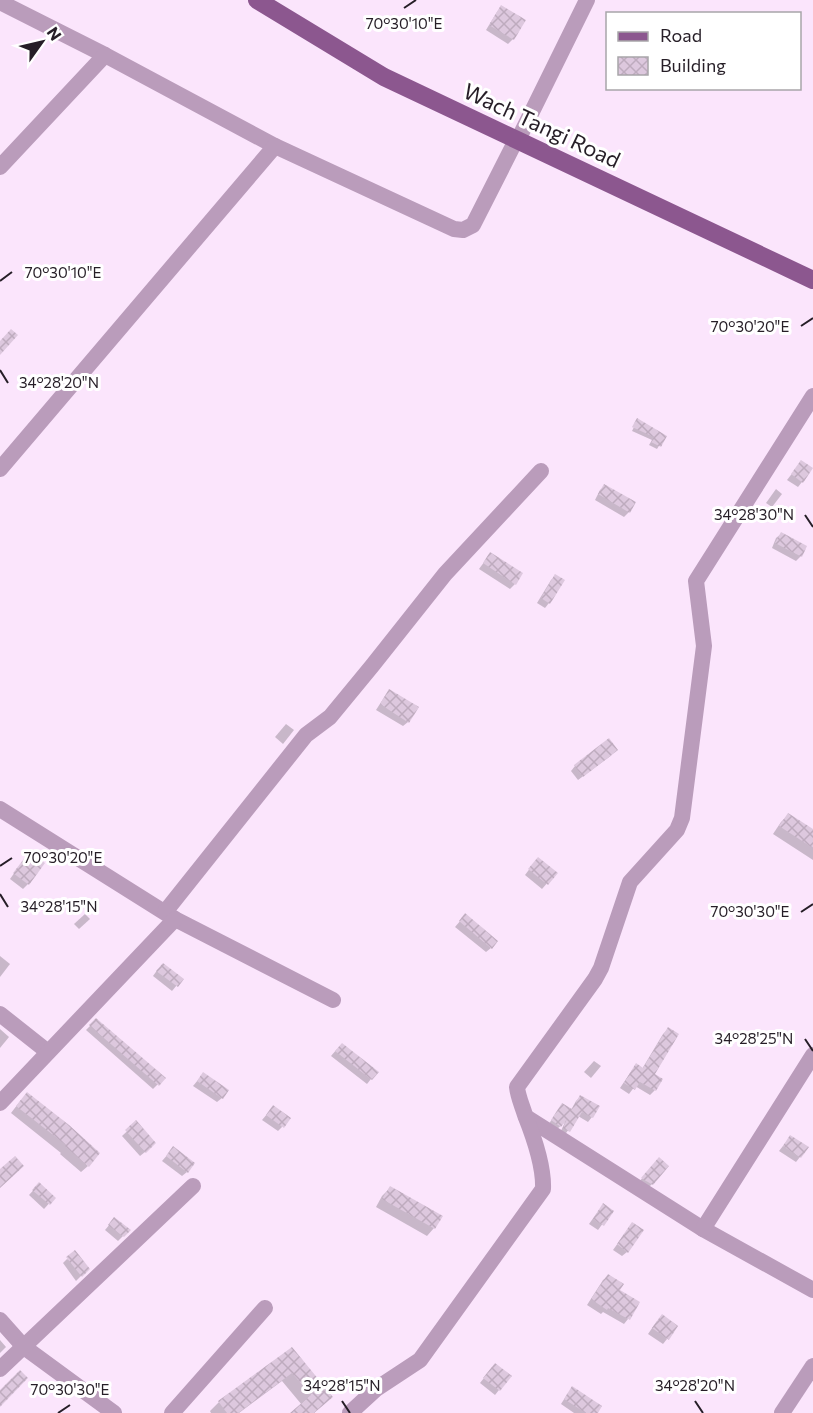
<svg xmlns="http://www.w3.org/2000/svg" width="813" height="1413" font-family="Commissioner,sans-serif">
<defs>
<pattern id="building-cross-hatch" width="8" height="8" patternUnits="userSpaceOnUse" patternTransform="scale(1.5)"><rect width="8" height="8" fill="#ddc8de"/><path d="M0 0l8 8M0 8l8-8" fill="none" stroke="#beabbe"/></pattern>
</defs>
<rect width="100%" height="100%" fill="#fbe5fc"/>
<g fill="#0003">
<path d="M501,7l12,32 -5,5 -22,-14 11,-18z"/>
<path d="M637,421l28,15 -8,13 -8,-4 3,-5 -20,-9z"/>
<path d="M801,462l1,20 -4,5 -11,-7z"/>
<path d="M605,486l24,26 -5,5 -29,-17 5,-10z"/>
<path d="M776,489l6,5 -10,13 -6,-4z"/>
<path d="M781,534l20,22 -5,5 -24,-13 4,-10z"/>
<path d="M490,554l25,30 -5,5 -31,-20z"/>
<path d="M555,576l-6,27 -4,5 -8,-5 14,-23z"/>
<path d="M390,691l18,31 -5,4 -27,-16 9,-14z"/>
<path d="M286,724l8,6 -11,14 -8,-7z"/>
<path d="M612,755l-34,25 -7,-9 4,-5z"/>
<path d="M788,815l25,15v30l-40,-26 8,-12z"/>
<path d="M25,858l3,26 -5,5 -13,-10z"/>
<path d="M534,863l22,10 -14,16 -17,-14z"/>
<path d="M85,914l5,5 -11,10 -5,-5z"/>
<path d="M461,920l30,28 -5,4 -31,-25z"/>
<path d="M0,956l10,8 -10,13z"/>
<path d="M158,969l24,10 -10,12 -19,-15z"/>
<path d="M96,1020l68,58 -11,11 -67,-59z"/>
<path d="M0,1029l9,8 -9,11z"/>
<path d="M668,1029l-15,46 8,5 -6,10 -5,5 -15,-9 -6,8 -9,-6 12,-18 5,-5 5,4 21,-35z"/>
<path d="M337,1049l34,30 -4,5 -36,-28z"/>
<path d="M594,1061l7,5 -10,12 -7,-6z"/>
<path d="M203,1074l19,24 -5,4 -24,-16z"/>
<path d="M580,1097l12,20 -4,5 -10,-6 -14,20 -4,-3 5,-11 -9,8 -8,-5 14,-20 9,5 5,-9z"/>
<path d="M21,1100l67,66 -7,6 -21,-18 1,-1 -50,-40z"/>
<path d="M273,1107l9,20 -4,4 -16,-11z"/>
<path d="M136,1123l14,25 -10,8 -18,-20z"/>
<path d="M790,1137l10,20 -4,5 -17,-11z"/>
<path d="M169,1153l18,19 -5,4 -20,-15z"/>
<path d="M655,1164l-3,20 -5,5 -9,-6z"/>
<path d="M39,1184l15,14 -10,11 -15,-14z"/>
<path d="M390,1188l44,40 -7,8 -51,-29 6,-11z"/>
<path d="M599,1210l13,1 -14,19 -9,-6z"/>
<path d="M110,1224l19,6 -11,11 -13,-11z"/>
<path d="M628,1229l-1,23 -5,4 -9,-6z"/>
<path d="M67,1259l21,10 -12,12 -13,-18z"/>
<path d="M608,1276l10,14 20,12 -10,17 -4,5 -21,-12 -2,2 -14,-9 16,-25z"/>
<path d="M657,1321l10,18 -4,5 -15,-10z"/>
<path d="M0,1340l6,7 -6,6z"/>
<path d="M292,1349l39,48 -17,16h-22l10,-8 -20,-24 -43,32h-28l-1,-2 9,-9z"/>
<path d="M491,1369l8,21 -4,5 -15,-12z"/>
<path d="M568,1393l28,20h-22l-13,-9z"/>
</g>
<g fill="url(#building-cross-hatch)">
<path d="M501,5l25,15 -12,20 -25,-15z"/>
<path d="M11,329l7,6 -18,20v-14z"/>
<path d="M637,418l30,18 -6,11 -10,-5 3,-5 -22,-10z"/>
<path d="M801,460l12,8 -10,15 -12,-9z"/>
<path d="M604,484l32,18 -6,11 -32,-19z"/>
<path d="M781,532l26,14 -5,11 -27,-14z"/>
<path d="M490,552l33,21 -7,12 -33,-22z"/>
<path d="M555,574l10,6 -15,24 -9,-6z"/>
<path d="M389,689l30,18 -10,16 -29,-19z"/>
<path d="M609,738l9,12 -35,27 -9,-12z"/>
<path d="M788,813l25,16v19l-34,-22z"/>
<path d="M30,851l15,12 -16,22 -16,-12z"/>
<path d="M538,857l20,16 -10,12 -20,-16z"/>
<path d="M465,913l33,28 -6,8 -33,-28z"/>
<path d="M163,963l21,16 -6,8 -22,-16z"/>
<path d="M96,1018l70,60 -7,8 -70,-61z"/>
<path d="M668,1027l11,7 -24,40 8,5 -7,12 -16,-9 -5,8 -11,-7 12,-20 7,5z"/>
<path d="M342,1043l37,29 -7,8 -37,-29z"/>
<path d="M203,1072l26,18 -6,9 -26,-18z"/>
<path d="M27,1092l42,33 31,28 -11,14 -24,-21 1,-1 -50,-39z"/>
<path d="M580,1095l20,11 -7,12 -11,-6 -12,20 -7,-4 4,-9 -6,8 -10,-7 11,-17 10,6z"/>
<path d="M273,1105l18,13 -7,10 -18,-13z"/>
<path d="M136,1120l20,23 -10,10 -21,-23z"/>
<path d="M790,1135l19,12 -8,11 -18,-12z"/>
<path d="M173,1146l22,17 -7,10 -22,-17z"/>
<path d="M15,1156l9,10 -24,22v-19z"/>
<path d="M659,1157l10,9 -16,19 -12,-7z"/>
<path d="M39,1182l17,16 -6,7 -18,-15z"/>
<path d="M390,1186l53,30 -8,13 -53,-30z"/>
<path d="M603,1203l11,8 -10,15 -11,-7z"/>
<path d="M114,1217l17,13 -7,7 -16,-12z"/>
<path d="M632,1222l12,8 -16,23 -11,-9z"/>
<path d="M75,1250l15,19 -8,8 -16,-20z"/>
<path d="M608,1274l16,10 -4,6 20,12 -10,18 -22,-12 -1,2 -16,-11z"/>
<path d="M662,1314l16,12 -9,14 -17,-12z"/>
<path d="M292,1347l41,50 -19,16h-24l21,-18 -19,-22 -54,40h-11l-9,-12z"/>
<path d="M495,1363l17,13 -12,15 -17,-13z"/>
<path d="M20,1370l8,8 -28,29v-17z"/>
<path d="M572,1386l30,20 -4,7h-12l-22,-14z"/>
</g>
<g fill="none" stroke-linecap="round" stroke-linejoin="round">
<g stroke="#ba9cbb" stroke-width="16">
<path d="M0,2l105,53 170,91 179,83 9,1 10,-5 40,-79"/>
<path d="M518,140l69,-140"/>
<path d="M0,167l105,-112"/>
<path d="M0,469l275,-323"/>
<path d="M0,809l175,110 158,81"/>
<path d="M165,912l141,-177 24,-18 42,-51 73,-92 96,-103"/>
<path d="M0,1014l48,38"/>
<path d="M0,1103l175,-184"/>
<path d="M526,1117l177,112 110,61"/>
<path d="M703,1229l110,-174"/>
<path d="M0,1320l24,27 90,66"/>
<path d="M0,1369l193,-183"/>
<path d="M172,1413l93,-105"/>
<path d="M350,1413l26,-24 44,-29 123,-171c1,-22 -10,-54 -18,-74 -3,-10 -7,-18 -8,-28l78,-108 6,-11 29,-86 47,-52 5,-12 22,-172 -8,-65 117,-185"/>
<path d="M782,1413l31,-47"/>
</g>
<path stroke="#8c578f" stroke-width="18" d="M257,0l127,77 429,203"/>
</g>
<path fill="none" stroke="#261e27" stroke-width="2" d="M404,8l12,-8M0,281l12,-9M801,326l12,-8M0,370l8,13M805,515l8,12M0,866l12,-8M0,894l8,13M801,912l12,-8M805,1039l8,12M342,1401l8,12M695,1401l8,12M58,1413l12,-8"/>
<g text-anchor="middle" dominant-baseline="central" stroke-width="6" stroke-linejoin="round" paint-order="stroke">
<g font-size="22" fill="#261e27" stroke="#fff">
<text transform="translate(542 125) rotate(25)">Wach Tangi Road</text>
</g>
</g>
<g font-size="15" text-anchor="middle" fill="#261e27" stroke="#fff" stroke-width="6" stroke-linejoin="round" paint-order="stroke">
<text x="404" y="29">70°30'10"E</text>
<text x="63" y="278">70°30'10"E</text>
<text x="750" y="332">70°30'20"E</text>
<text x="59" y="388">34°28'20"N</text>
<text x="754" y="520">34°28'30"N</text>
<text x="63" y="863">70°30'20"E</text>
<text x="59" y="912">34°28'15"N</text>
<text x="750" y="917">70°30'30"E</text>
<text x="754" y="1044">34°28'25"N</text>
<text x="342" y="1391">34°28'15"N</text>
<text x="695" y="1391">34°28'20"N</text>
<text x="70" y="1395">70°30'30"E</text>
</g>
<rect x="606" y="12" width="195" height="78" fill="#ffffff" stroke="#a8a5a9" stroke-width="1.5"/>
<rect x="618" y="32" width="30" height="9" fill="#8c578f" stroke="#a8a5a9" stroke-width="1.5"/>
<text x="660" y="42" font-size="18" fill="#261e27">Road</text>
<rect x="618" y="57" width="30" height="18" fill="url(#building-cross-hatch)" stroke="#a8a5a9" stroke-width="1.5"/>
<text x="660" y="72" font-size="18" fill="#261e27">Building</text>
<g transform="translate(42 42) rotate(56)" stroke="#ffffff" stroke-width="4.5" paint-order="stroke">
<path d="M0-4.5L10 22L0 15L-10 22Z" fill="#261e27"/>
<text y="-9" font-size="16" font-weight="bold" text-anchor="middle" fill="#261e27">N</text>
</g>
</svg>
